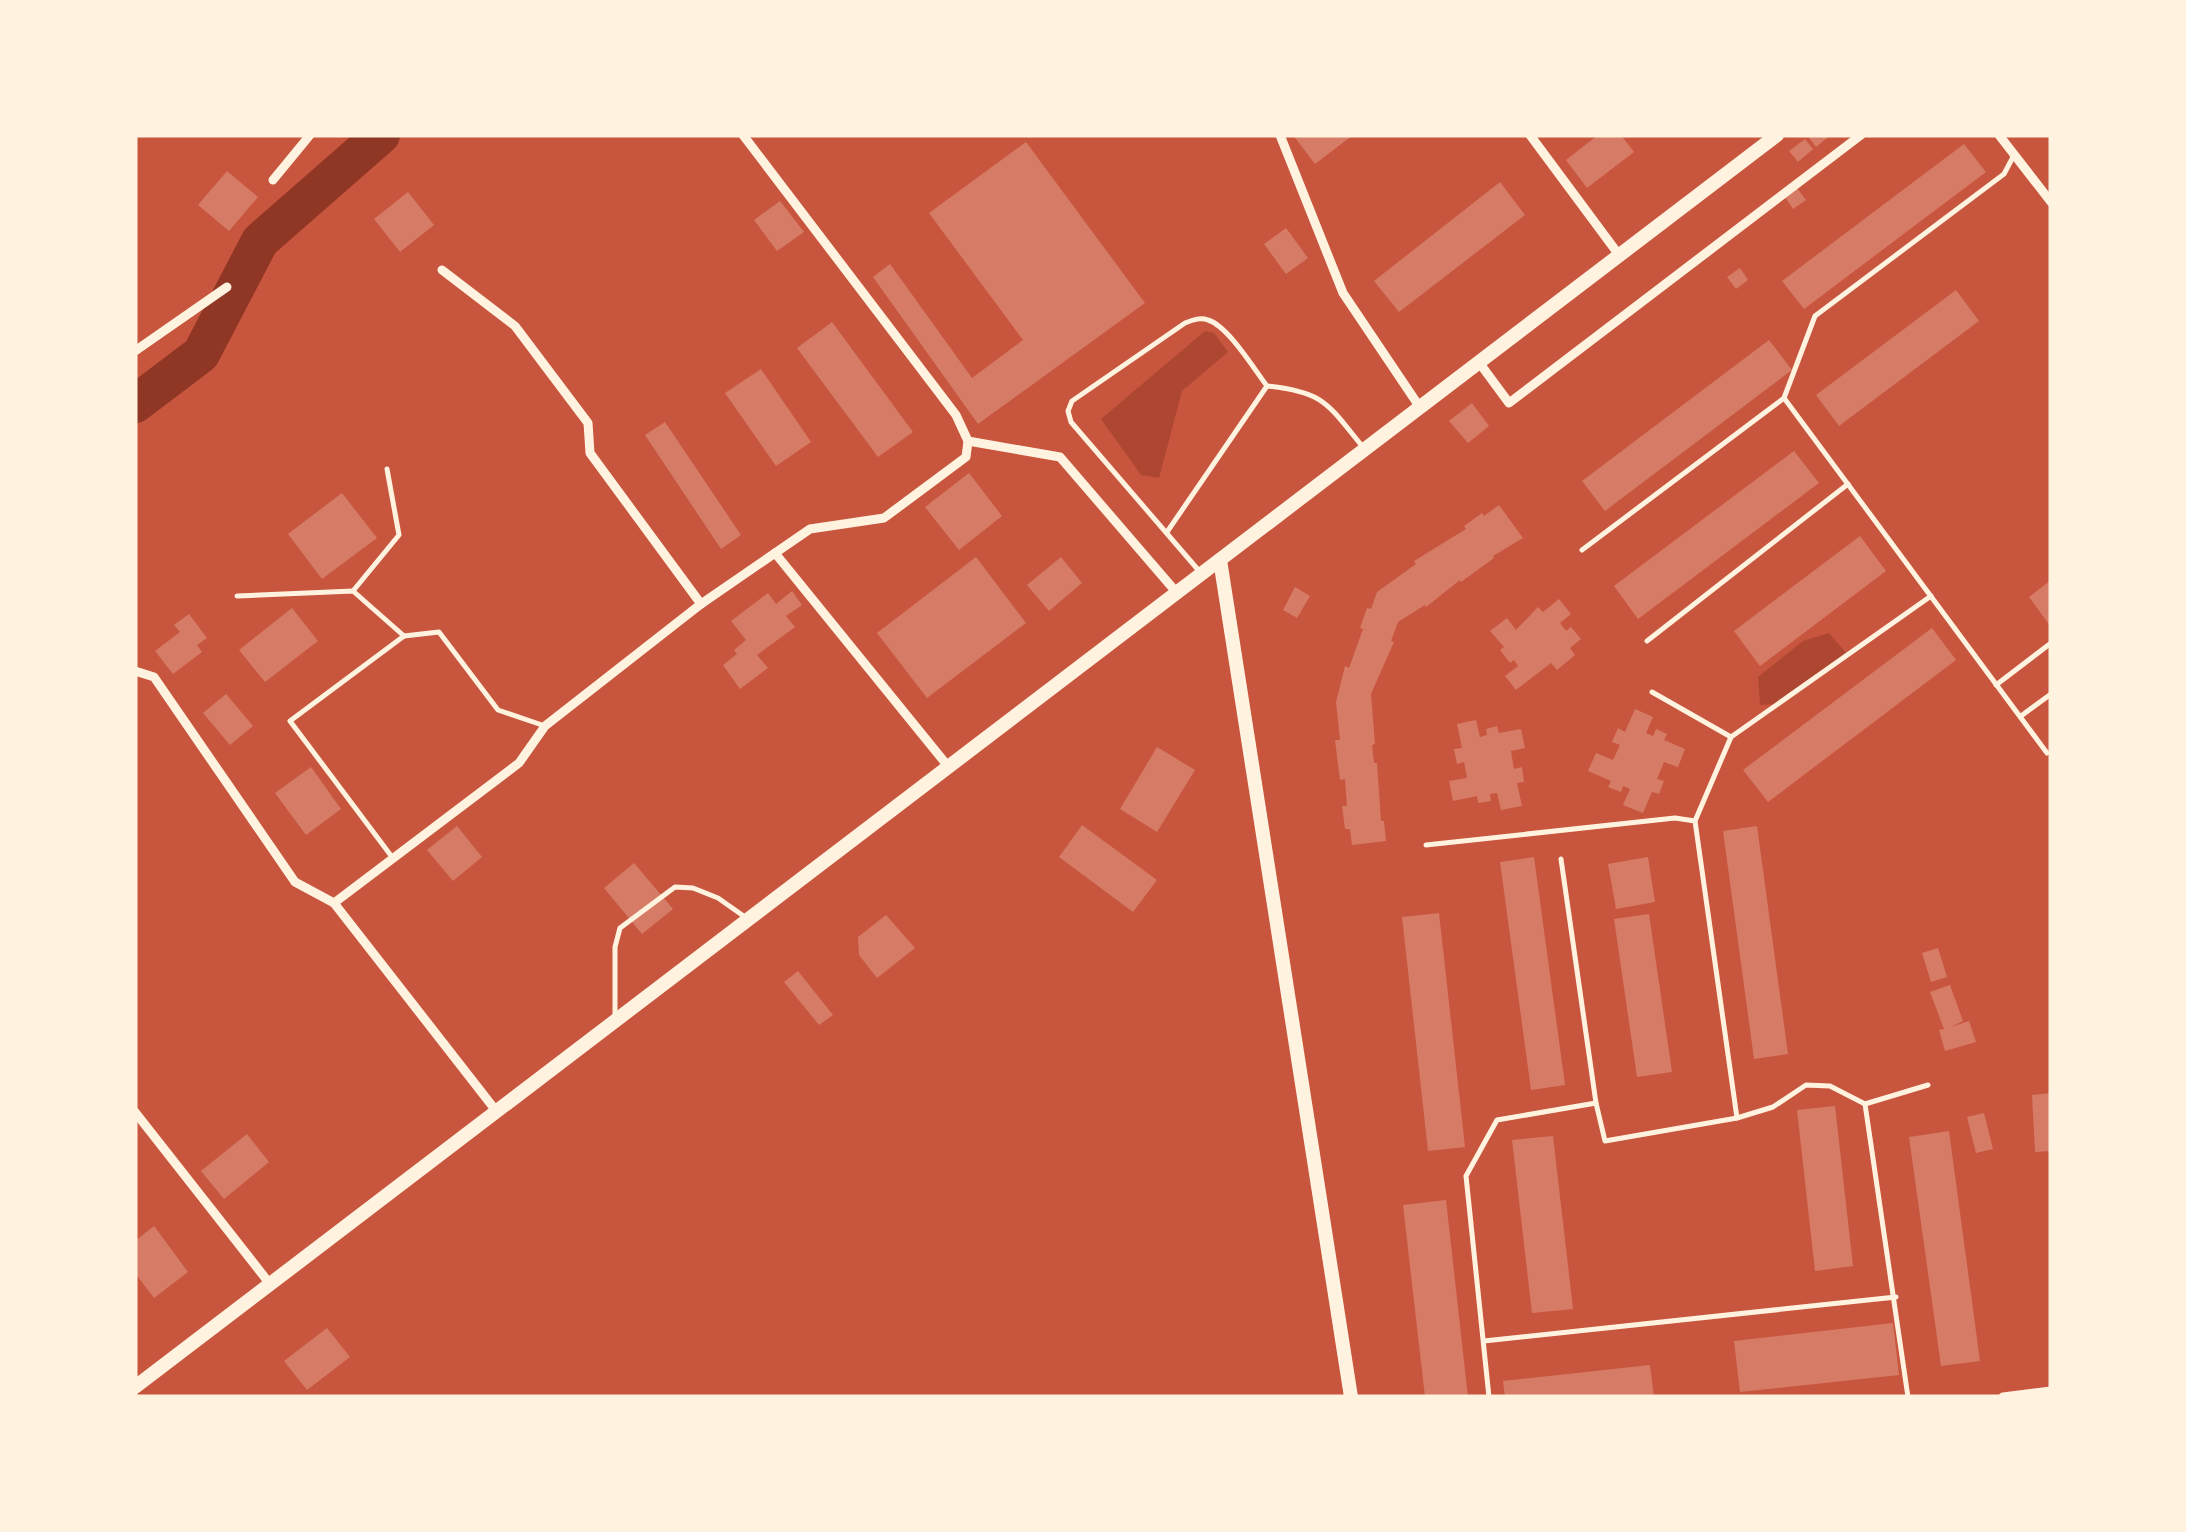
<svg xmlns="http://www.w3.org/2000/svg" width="2186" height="1532" font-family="Helvetica,sans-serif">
<rect width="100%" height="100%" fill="#c8553d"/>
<g fill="#ae4732">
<path d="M1205,331l9,2 14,19 -46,39 -23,87 -18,-3 -40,-56z"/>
<path d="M1829,633l19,22 -68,49 -20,1 -2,-28 45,-36z"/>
</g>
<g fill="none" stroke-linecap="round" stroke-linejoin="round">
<path stroke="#8f3625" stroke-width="38" d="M135,404l66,-50 59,-113 121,-106"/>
</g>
<g fill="#d67c66">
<path d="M1293,135h60l-38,29z"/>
<path d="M1598,135h23l13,17 -47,36 -21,-28z"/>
<path d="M1807,135h24l-15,12z"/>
<path d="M1805,139l8,10 -15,13 -9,-11z"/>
<path d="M1026,142l119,161 -167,121 -105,-147 17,-13 82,114 51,-38 -94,-127z"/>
<path d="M1964,144l22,28 -182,137 -22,-28z"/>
<path d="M227,171l31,26 -29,34 -31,-26z"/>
<path d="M1500,182l25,33 -126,97 -25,-31z"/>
<path d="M1797,188l9,12 -13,9 -8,-12z"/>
<path d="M408,192l26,33 -34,27 -26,-33z"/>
<path d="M780,201l24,31 -27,19 -23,-31z"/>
<path d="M1286,228l22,30 -22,16 -22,-30z"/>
<path d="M1740,268l8,12 -12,9 -9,-12z"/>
<path d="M1956,290l23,31 -140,105 -23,-31z"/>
<path d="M832,322l81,110 -35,25 -81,-109z"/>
<path d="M1769,340l23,30 -187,141 -23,-30z"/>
<path d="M761,369l50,73 -35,24 -51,-73z"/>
<path d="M1472,403l17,23 -21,17 -19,-22z"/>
<path d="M665,422l76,113 -20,14 -76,-114z"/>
<path d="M1794,451l25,32 -181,136 -24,-33z"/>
<path d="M969,473l33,43 -43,34 -34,-43z"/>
<path d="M342,493l35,45 -55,41 -34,-45z"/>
<path d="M1499,505l24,33 -30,18 1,2 -33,24 -1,-2 -34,27 -1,-2 -27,17 -7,19 3,1 -23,52 4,50 -3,1 2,18h3l4,58h3l2,20 -34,4 -2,-16h-5l-3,-23h5l-2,-27 -5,1 -5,-40h5l-4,-38 9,-36 4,2 14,-39 -3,-1 7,-20 4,1 6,-17 39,-28 -2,-3 52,-32 -2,-3 18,-13 2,3z"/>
<path d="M1860,536l26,35 -126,95 -26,-35z"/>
<path d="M976,557l50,66 -99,75 -50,-65z"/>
<path d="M1061,557l21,26 -33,28 -22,-26z"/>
<path d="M2051,580v47l-22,-30z"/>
<path d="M1295,587l15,9 -13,22 -14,-8z"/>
<path d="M792,591l10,14 -16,11 9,11 -38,28 11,13 -28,21 -17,-24 14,-11 -3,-4 12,-10 -15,-19 37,-28 8,11z"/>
<path d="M1559,599l12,15 -11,9 6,8 5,-4 10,12 -11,9 5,7 -18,15 -6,-7 -35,27 -11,-14 13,-10 -4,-6 -4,3 -10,-13 4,-3 -14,-16 17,-13 9,12 22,-23 5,5z"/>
<path d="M292,608l26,33 -53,41 -26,-32z"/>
<path d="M189,614l18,24 -10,7 5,7 -29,22 -18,-23 25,-19 -6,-7z"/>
<path d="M1932,628l24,32 -188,142 -25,-32z"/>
<path d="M226,694l27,32 -23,19 -27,-32z"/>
<path d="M1635,709l18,8 -7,16 7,3 3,-7 11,5 -3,6 21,9 -7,18 -14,-5 -7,17 7,2 -5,13 -7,-2 -9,21 -20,-8 7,-16 -7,-3 -2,6 -13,-5 3,-6 -23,-10 8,-18 17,7 7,-15 -8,-3 6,-14 7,4z"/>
<path d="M1476,720l4,17 7,-2 -1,-6 11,-3 2,7 22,-4 4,19 -14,3 3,18 8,-2 2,15 -7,1 5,23 -21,4 -4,-17 -7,1 1,7 -13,2 -1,-7 -24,5 -4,-20 18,-3 -3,-16 -7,2 -3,-15 8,-1 -5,-24z"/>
<path d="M1157,747l38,23 -38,62 -37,-23z"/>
<path d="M311,767l30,42 -35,26 -31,-42z"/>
<path d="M1082,825l75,55 -24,32 -74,-55z"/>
<path d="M457,826l25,31 -29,24 -26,-31z"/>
<path d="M1757,826l31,228 -34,5 -31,-228z"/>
<path d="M1534,857l31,228 -34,5 -31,-228z"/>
<path d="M1648,857l7,45 -39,7 -8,-45z"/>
<path d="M634,863l39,46 -31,25 -38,-46z"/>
<path d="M1439,913l26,234 -37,4 -26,-234z"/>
<path d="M1649,914l23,158 -35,5 -23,-158z"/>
<path d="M886,915l29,33 -38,30 -18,-23 -1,-18z"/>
<path d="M1938,948l9,29 -16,5 -9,-29z"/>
<path d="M798,971l35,44 -14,10 -35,-43z"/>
<path d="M1950,985l13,36 -12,6 18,-6 7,21 -31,9 -6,-21 5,-1 -14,-37z"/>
<path d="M2051,1093v58l-16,1 -3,-57z"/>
<path d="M1835,1106l18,160 -38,5 -18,-161z"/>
<path d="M1984,1113l9,36 -17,4 -9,-36z"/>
<path d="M1949,1131l31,230 -39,5 -32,-229z"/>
<path d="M247,1134l22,28 -45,37 -23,-28z"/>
<path d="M1553,1136l20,173 -41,4 -20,-173z"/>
<path d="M1446,1200l22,197h-43l-22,-192z"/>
<path d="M154,1226l34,46 -34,26 -19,-25v-32z"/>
<path d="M1893,1323l6,52 -159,17 -6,-51z"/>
<path d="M327,1328l23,29 -43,33 -23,-29z"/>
<path d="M1650,1365l4,32h-149l-2,-16z"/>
</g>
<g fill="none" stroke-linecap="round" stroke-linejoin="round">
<g stroke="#fff3e0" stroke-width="5">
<path d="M1784,398l263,355"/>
<path d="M1167,532l100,-146"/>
<path d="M1582,550l202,-152 31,-82 189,-142 9,-17"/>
<path d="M1200,572l-129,-150 -3,-11 4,-10 113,-78c8,-3 15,-6 23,-3 20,6 46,49 59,66 57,6 60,17 95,60"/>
<path d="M353,591l46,-56 -12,-66"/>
<path d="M237,596l116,-5 51,45 35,-4 59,78 47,16"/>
<path d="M1647,641l201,-157"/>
<path d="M1996,685l55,-42"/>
<path d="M1652,692l79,45"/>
<path d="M2021,716l30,-22"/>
<path d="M1426,845l249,-27 20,3"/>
<path d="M392,857l-102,-136 114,-85"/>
<path d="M1561,859l35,244"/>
<path d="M615,1019v-72l5,-19 55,-41 18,1 25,10 27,19"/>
<path d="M1737,1118l-42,-297 36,-84 200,-141"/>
<path d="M1484,1341l412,-44"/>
<path d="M1489,1397l-23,-221 31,-56 99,-17 9,38 132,-23 36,-11 33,-22 24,1 35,18"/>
<path d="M1908,1397l-43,-293 63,-19"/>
</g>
<g stroke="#fff3e0" stroke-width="9">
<path d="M1280,135l63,158 76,113"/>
<path d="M1530,135l89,120"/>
<path d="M1999,135l52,67"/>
<path d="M273,180l37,-45"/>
<path d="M442,270l73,56 73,97 2,30 111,151"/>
<path d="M135,351l92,-64"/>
<path d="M1478,361l31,42 352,-268"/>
<path d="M968,441l92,16 117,136"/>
<path d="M775,553l172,212"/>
<path d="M135,671l19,6 141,205 39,21 163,209"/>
<path d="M334,903l185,-140 26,-37 156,-122 109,-75 74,-11 82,-61 2,-16 -12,-26 -213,-280"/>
<path d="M135,1112l135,172"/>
<path d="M2003,1397l48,-6"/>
</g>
<g stroke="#fff3e0" stroke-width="14">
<path d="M1220,560l131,837"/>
<path d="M135,1387l1642,-1252"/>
</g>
</g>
<rect width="2186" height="1532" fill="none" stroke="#fff3e0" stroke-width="275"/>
</svg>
